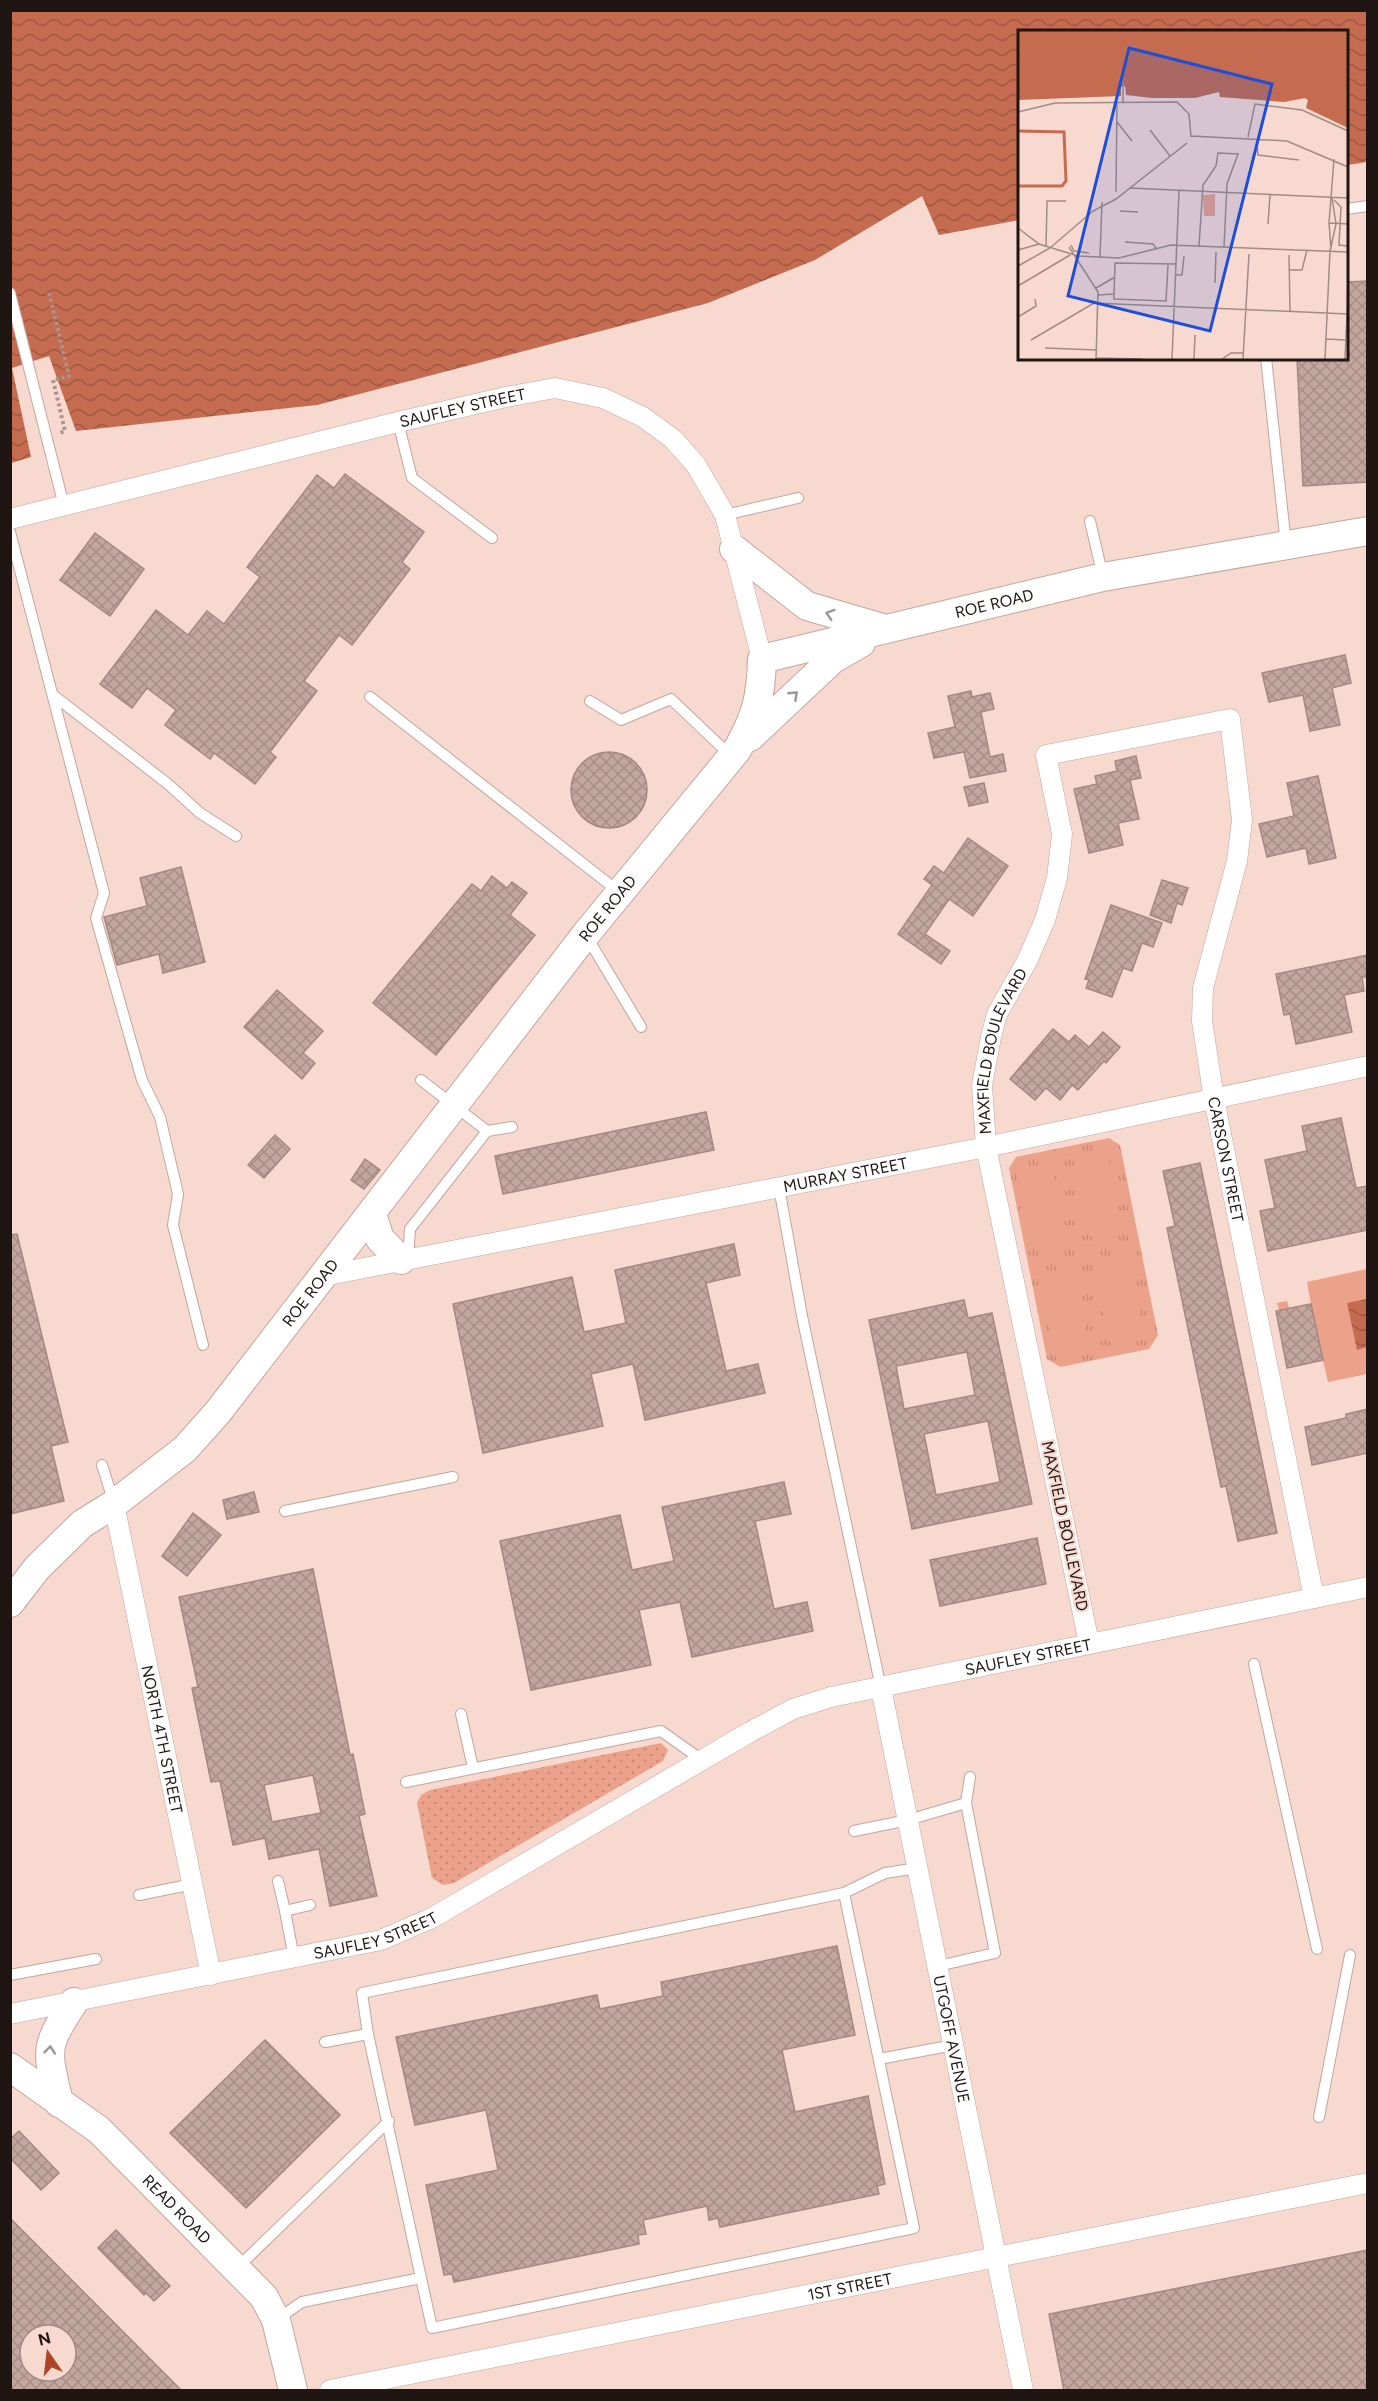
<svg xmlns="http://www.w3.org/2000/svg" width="1378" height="2401" font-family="Figtree,sans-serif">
<defs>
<pattern id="grass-dots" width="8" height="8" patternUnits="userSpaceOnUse" patternTransform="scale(1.5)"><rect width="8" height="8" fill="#eba18a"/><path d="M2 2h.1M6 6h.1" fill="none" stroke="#c98a76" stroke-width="1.8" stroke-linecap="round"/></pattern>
<pattern id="park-tufts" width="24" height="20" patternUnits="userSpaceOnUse" patternTransform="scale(1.5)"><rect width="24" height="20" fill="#eba18a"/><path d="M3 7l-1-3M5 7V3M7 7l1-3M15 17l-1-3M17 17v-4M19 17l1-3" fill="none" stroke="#c98a76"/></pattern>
<pattern id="water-waves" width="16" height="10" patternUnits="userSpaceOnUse" patternTransform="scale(1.5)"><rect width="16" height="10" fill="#c46b50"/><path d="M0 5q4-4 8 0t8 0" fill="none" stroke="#9f5741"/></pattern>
<pattern id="building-cross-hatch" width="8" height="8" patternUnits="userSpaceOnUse" patternTransform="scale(1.5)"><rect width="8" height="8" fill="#c3a69e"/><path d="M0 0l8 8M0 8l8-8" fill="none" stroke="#a78e87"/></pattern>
</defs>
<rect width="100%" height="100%" fill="#f7d9d0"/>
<path fill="url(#grass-dots)" d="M661,1743l7,7 -5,11 -209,122 -11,2 -11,-7 -15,-75 4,-8 9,-5z"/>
<path fill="url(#park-tufts)" d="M1109,1138l11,7 38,190 -9,14 -89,18 -13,-8 -38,-191 7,-11z"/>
<g fill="#eba18a">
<path d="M1108,1157l15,73 -34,7 -15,-73z"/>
<path d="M1052,1168l15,74 -34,6 -15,-73z"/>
<path d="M1129,1263l15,73 -34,7 -15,-74z"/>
<path d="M1367,1269v105l-39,8 -5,-21 -36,7 -11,-57 3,-1 -2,-7 10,-2 2,7 22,-4 -4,-22z"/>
<path d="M1074,1274l14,73 -33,7 -15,-73z"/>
</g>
<g fill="url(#water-waves)">
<path d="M11,11h1356v151l-20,3 -1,-133h-326l-1,188 -80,15 -17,-39 -107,64 -107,43 -391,102 -241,26 -27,-75 -37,12 19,89 -20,6z"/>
<path d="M1367,1299v48l-10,3 -10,-47z"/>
</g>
<g fill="url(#building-cross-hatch)" stroke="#a48980" stroke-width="1.5" fill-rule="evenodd">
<path d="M1368,281v201l-65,4 -6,-128h50v-76z"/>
<path d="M345,474l79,58 -22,30 8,7 -58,76 -13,-10 -35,46 13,10 -47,61 6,5 -21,27 -41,-31 -4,6 -45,-34 11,-15 -29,-22 -15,20 -32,-24 56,-74 32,25 19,-24 17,13 36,-47 -13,-10 70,-92 17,13z"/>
<path d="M95,533l49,36 -34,47 -50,-36z"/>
<path d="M1345,655l6,28 -19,5 8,37 -30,6 -7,-36 -34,7 -7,-29z"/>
<path d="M971,691l1,6 18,-4 4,16 -13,3 9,45 13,-3 3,17 -36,7 -6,-26 -30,6 -6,-25 27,-6 -7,-31z"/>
<circle cx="609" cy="790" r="38"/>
<path d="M1136,756l5,22 -11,2 9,39 -21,4 5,22 -34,8 -15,-64 23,-5 -2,-8 22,-5 -2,-10z"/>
<path d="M1318,776l18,82 -27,6 -3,-16 -39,9 -8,-33 35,-8 -7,-33z"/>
<path d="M984,783l4,19 -19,4 -5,-19z"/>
<path d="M968,838l40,28 -35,50 -24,-17 -24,35 25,17 -9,13 -43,-30 34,-49 -8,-6 10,-13 10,7z"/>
<path d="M181,867l24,95 -42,11 -4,-19 -42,11 -13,-48 43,-11 -7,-28z"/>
<path d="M492,876l15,12 5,-6 15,11 -17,22 25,20 -99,120 -63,-52 99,-119 9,7z"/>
<path d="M1162,880l26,8 -6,17 -5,-2 -6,20 -21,-8z"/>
<path d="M1111,905l51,18 -9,24 -11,-4 -10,28 -9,-3 -11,29 -26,-9 3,-8 -4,-1z"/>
<path d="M1368,955v22h-6l2,14 -20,4 8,37 -56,12 -6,-30 -6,1 -8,-41z"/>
<path d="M277,990l46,41 -20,22 12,10 -13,16 -58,-52z"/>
<path d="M1053,1029l16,13 6,-7 14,12 14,-15 17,15 -14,16 -2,-2 -26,29 -6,-5 -12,15 -14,-12 -11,12 -25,-21z"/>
<path d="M706,1112l8,38 -211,44 -8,-38z"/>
<path d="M1341,1118l15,70 12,-2v44l-100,21 -8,-40 15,-3 -10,-48 42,-9 -5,-25z"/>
<path d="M275,1135l15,14 -26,29 -16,-13z"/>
<path d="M365,1159l15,11 -16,19 -13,-9z"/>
<path d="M1200,1163l77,370 -39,8 -12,-55 -5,1 -54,-259 8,-2 -12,-55z"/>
<path d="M17,1234l51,208 -17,4 13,55 -54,13v-279z"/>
<path d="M734,1244l6,31 -34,8 20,88 32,-7 7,29 -120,27 -12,-56 -42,10 12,52 -120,27 -30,-149 119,-27 12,55 42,-9 -11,-53z"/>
<path d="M964,1300l4,18 24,-5 40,191 -120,25 -43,-209zM967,1352l8,43 -71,14 -8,-43zM988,1421l12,61 -64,13 -12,-61z"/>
<path d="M1311,1304l12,56 -36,8 -11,-57z"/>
<path d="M1368,1409v44l-56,12 -7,-38 41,-9v-4z"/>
<path d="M784,1482l7,32 -36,7 19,88 33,-7 6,29 -121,26 -12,-55 -41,8 12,55 -120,25 -31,-149 120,-26 12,55 42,-9 -12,-54z"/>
<path d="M254,1492l5,20 -32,7 -4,-19z"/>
<path d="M193,1513l28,22 -34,41 -25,-20z"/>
<path d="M1037,1538l9,46 -106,22 -10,-46z"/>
<path d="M313,1569l37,186 3,-1 12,60 -6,2 18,80 -47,10 -11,-57 -50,10 -4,-21 -32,7 -13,-64 -9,1 -19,-94 6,-1 -19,-90zM313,1775l8,38 -49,9 -8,-37z"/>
<path d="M837,1946l18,89 -73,15 13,62 73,-16 17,88 -8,2 2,8 -159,33 -2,-9 -9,2 -2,-14 -64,14 3,14 -8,1 1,9 -185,38 -2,-8 -8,1 -18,-90 72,-15 -12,-60 -71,15 -19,-88 201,-42 3,14 63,-13 -2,-14z"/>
<path d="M265,2040l75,75 -94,93 -76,-75z"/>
<path d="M19,2131l40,42 -18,17 -31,-32v-19z"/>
<path d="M10,2218l172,173h-172zM30,2335h36v36h-36z"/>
<path d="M116,2230l54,56 -16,15 -8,-8 -2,2 -46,-47z"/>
<path d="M1368,2250v141h-304l-15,-77z"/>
</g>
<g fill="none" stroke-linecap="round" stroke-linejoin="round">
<defs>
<g id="lane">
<path d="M1346,209l22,-3"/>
<path d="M10,293l54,213"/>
<path d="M1266,358l20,187"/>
<path d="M398,422l14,56 80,60"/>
<path d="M725,515l73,-17"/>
<path d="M1090,521l13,56"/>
<path d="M10,532l94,361 -8,25 46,162 18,37 18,77 -5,31 30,120"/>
<path d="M53,695l115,89 32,29 36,23"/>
<path d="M370,697l248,194"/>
<path d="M590,701l31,19 50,-21 60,57"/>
<path d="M587,937l54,90"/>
<path d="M421,1080l66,51"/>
<path d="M779,1187l23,129 79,372"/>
<path d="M408,1259l2,-30 77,-98 25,-4"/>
<path d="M102,1465l12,38"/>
<path d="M285,1511l168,-34"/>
<path d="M1254,1664l63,285"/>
<path d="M461,1714l12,54"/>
<path d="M406,1782l255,-51 41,29"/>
<path d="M854,1831l54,-11 58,-17"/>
<path d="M278,1881l7,30 25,-6"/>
<path d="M139,1895l54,-11"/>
<path d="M285,1911l9,47"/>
<path d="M938,1966l57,-13 -29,-150 4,-26"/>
<path d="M10,1975l86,-16"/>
<path d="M325,2042l43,-8"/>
<path d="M879,2059l75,-14"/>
<path d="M1319,2117l31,-162"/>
<path d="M237,2268l152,-147"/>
<path d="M421,2278l-53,-244 -6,-41 482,-100 41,-20 33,-5"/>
<path d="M276,2320l26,-18 119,-24 11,50 482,-100 -70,-335"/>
</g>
<g id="street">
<path id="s1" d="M10,519l388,-97 108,-25 49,-9 48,10 40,19 30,22 23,26 29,50 37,144"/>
<path id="s2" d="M323,1276l663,-129 382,-81"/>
<path id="s3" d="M114,1504l97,471"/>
<path id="s4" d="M1089,1643l-103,-496 -4,-62 9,-48 6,-23 30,-53 18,-41 12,-42 5,-44 -16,-79 184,-36 12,101 -5,41 -34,127 -1,33 12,78 100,499"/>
<path id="s5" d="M881,1688l142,702"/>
<path id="s6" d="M10,2014l371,-74 51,-22 318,-186 43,-23 38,-12 537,-110"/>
<path id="s7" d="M330,2390l1038,-207"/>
</g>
<g id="secondary">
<path d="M734,549l73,57 75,22"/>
<path d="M750,737l83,-78 28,-16"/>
<path d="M372,1214l8,25 21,21"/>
<path id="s8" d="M10,1603l27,-35 45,-44 32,-20 71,-55 33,-37 368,-478 151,-184c19,-34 24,-52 25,-91l341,-82 265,-46"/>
<path id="s9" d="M10,2067l89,63 165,167 12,23 17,70"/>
<path d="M59,2103c-12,-54 -16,-54 15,-101"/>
</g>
</defs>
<use href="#lane" stroke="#c2a69d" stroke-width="12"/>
<use href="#street" stroke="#c2a69d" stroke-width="21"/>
<use href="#secondary" stroke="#c2a69d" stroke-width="30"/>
<path stroke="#ab948d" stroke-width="4" stroke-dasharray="3 3" stroke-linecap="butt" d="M49,293l20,83 -16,4 12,51 -5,2"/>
<use href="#lane" stroke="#fff" stroke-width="10"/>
<use href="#street" stroke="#fff" stroke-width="20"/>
<use href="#secondary" stroke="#fff" stroke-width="28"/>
</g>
<defs><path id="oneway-chevron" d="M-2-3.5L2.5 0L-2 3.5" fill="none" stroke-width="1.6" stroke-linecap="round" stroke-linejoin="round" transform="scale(1.5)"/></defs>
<g stroke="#9a9694">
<use href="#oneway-chevron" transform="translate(830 614) rotate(-162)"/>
<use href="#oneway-chevron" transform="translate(794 695) rotate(-43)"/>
<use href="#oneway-chevron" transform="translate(50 2050) rotate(-84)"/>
</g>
<g text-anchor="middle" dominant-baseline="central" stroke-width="4.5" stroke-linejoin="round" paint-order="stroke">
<g font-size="16" fill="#1f1512" stroke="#f7d9d0">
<text stroke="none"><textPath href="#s1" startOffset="466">SAUFLEY STREET</textPath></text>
<text stroke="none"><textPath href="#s8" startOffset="1460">ROE ROAD</textPath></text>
<text stroke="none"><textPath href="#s8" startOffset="921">ROE ROAD</textPath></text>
<text stroke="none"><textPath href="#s4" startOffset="606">MAXFIELD BOULEVARD</textPath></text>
<text stroke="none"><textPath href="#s4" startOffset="1551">CARSON STREET</textPath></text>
<text stroke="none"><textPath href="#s2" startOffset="532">MURRAY STREET</textPath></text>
<text stroke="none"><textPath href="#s8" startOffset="435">ROE ROAD</textPath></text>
<text transform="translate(1065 1526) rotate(78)">MAXFIELD BOULEVARD</text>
<text stroke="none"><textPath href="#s6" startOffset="1092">SAUFLEY STREET</textPath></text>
<text stroke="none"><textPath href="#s3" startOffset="240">NORTH 4TH STREET</textPath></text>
<text stroke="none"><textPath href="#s6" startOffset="374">SAUFLEY STREET</textPath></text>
<text stroke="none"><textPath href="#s5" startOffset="358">UTGOFF AVENUE</textPath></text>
<text stroke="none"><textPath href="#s9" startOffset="220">READ ROAD</textPath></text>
<text stroke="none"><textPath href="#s7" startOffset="530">1ST STREET</textPath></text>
</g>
</g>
<g transform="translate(1018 30)">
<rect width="330" height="330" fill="#f7d9d0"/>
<path d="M197,164v22h-11l-1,-21z" fill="#eba18a"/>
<path d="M0,1h330v97l-42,-20 2,-8 -3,-2 -21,4 -64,-5 -1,-5 -24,6h-43l-26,-3 -1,-9 -4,1v9l-103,4z" fill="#c46b50"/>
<path fill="none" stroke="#c46b50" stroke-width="3" d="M0,101l46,1 2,49 -4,5h-44"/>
<path fill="none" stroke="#a18b84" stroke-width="1.5" d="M105,39v33M0,82l37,-9 122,-1 12,12 2,23M99,92l15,19M132,100l20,26M173,106l96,5 61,26M230,107l7,-33 47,6 46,21M239,114l1,11 41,5M112,158l218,10M98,162l1,-90M316,170l7,7 -2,38 9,1M102,181l18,1M311,193l19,1M250,194l2,-29M0,198l21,16 39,12 41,2 52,-13 177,7M107,212l28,2 3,4M53,215l3,6 15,2M181,216l4,-61 13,-19 2,-13 20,1 -11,30 -3,63M28,217l1,-46h19M51,217l29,45 -2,67M313,219l-2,-26 5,-64M0,220l21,-6M271,225l1,56M82,227l2,-55M0,236l32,-18 43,-37 23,-12 71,-56M271,240h13l5,-20M158,245h6l2,-19M197,253l1,-31M0,256l52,-31M78,258l19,-11M96,264l1,-31 61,1M80,265l16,-1v5l52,2 2,-36M0,287l18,-11 -1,-7M308,309l20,1M13,310l63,-37 254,11M27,318l52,2M78,328l46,1M154,329l7,-168M176,329l1,-24M204,329l9,-6h12M225,329l6,-105M307,329l5,-108 6,-27 -4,-26M327,329l3,-68"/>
<path fill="#1d4ed8" fill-opacity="0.15" stroke="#1d4ed8" stroke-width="3" d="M111,18l143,36 -62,247 -142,-35z"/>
<rect width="330" height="330" fill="none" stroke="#1f1512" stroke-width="3"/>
</g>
<rect width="1378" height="2401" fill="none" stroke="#1f1512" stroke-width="24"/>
<g transform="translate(48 2353) rotate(346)"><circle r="28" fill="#f7d9d0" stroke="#a18b84" stroke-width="1.5"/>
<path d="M0-4.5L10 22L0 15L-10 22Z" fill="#ac4523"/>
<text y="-9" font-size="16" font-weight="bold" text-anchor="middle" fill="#1f1512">N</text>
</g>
</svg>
